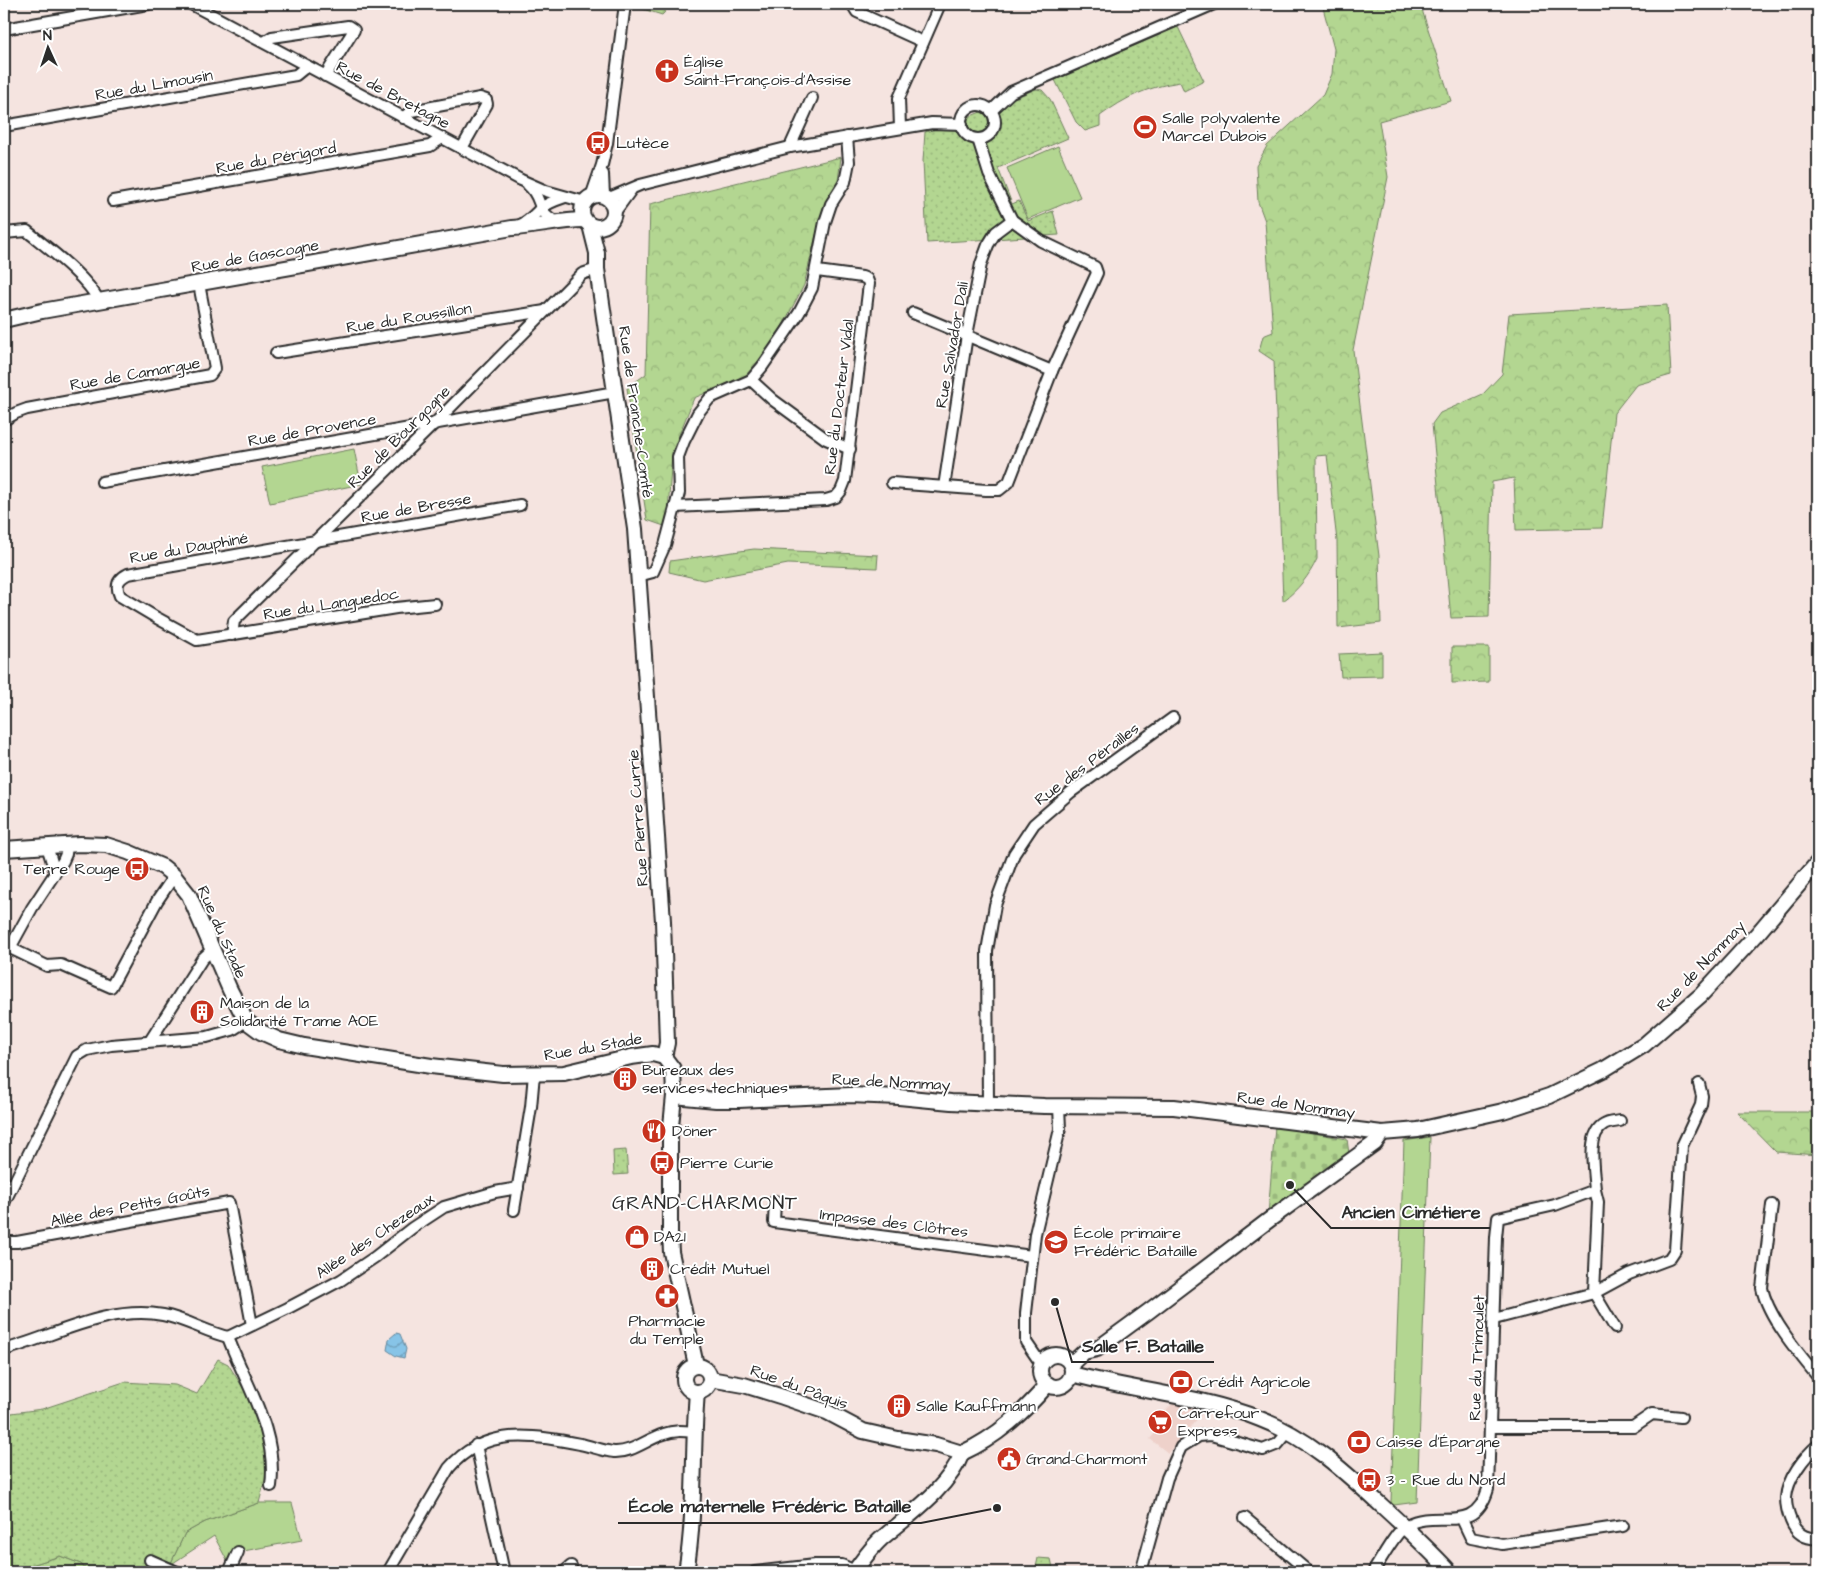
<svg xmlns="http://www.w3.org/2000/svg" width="1822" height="1576" font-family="'Architects Daughter',sans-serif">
<defs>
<pattern id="forest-crowns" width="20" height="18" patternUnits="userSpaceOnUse" patternTransform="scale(1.25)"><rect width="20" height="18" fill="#b3d691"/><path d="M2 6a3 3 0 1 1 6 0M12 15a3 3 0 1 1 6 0" fill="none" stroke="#9ab87d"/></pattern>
<pattern id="cemetery-stones" width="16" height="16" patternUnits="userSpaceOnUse" patternTransform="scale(1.25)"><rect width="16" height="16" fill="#b3d691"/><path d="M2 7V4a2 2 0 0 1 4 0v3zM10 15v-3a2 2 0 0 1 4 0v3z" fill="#9ab87d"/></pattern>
<pattern id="park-dots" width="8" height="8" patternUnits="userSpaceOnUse" patternTransform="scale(1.25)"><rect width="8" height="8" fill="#b3d691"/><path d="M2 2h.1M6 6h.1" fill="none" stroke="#9ab87d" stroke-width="1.8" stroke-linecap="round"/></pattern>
<pattern id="water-waves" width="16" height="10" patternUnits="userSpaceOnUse" patternTransform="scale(1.25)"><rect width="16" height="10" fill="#87c4e7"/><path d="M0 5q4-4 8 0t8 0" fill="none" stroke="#6f9fbb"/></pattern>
</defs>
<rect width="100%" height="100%" fill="#f5e4e0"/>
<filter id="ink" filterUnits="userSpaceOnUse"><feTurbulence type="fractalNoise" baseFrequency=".02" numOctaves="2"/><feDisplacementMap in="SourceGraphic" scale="10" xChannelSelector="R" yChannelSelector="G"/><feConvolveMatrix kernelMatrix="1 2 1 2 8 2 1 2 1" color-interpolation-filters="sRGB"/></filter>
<g filter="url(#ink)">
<path fill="#eed1ca" d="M1173,1403l31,8 -36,42 -18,-14 10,-12 2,2 7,-8 -5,-9z"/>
<g fill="#b3d691" stroke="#6f805e">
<path d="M1058,146l22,51 -52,22 -21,-51z"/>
<path d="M354,449l7,35 -91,19 -8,-36z"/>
<path d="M1430,1137l-13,365 -23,3 -3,-3 13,-361z"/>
<path d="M259,1503h33l10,37 -64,12 -8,14 -16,-30 -44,29 15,-32 20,-11z"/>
</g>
<g fill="url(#forest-crowns)" stroke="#6f805e">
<path d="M1322,4h100l1,9 28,88 -72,20 9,56 -35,173 26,206 2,67 -43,5 -1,-87 -10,-86 -11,1 1,103c-8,17 -19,31 -34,42l-9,-240 -15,-10 4,-15 10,-4 -8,-111 -7,-19 -2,-36 11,-20 56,-51 9,-21 2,-25z"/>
<path d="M841,157l-4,32 -21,46 -12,50 -31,59 -28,32 -51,22 -22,54 -5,75 -20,-7 -20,-132 19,-14 4,-170z"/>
<path d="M1667,305l4,70 -35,10 -22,28 -12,115 -86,2 -2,-52 -22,4 -3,135 -38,1 -19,-194 8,-11 43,-19 19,-20 7,-60z"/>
<path d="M754,549l124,6 -1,13 -89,-4 -85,16 -34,-8 1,-11z"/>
<path d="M1452,647h37v35l-37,1z"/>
<path d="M1382,652v24l-41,1 -2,-23z"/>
<path d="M1737,1112h81v43l-42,-3z"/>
<path d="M60,1556l21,8 7,8h-79z"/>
</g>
<path fill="url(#cemetery-stones)" stroke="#6f805e" d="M1275,1126l72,13 2,15 -81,61z"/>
<g fill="url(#park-dots)" stroke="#6f805e">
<path d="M643,4h23l-1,8 -3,3 -19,-6z"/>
<path d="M1178,27l26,54 -20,10 -4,-9c-33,5 -54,15 -80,34v10l-15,5 -9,-9 -21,-42z"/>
<path d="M1036,89l6,1 8,9 18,39 -70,30 14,36 7,-3 9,20 25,-10 6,24 -132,8 -4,-82 2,-29 22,-6z"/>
<path d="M626,1150l2,24 -14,1 -1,-24z"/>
<path d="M218,1359l10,5 24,38 10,29 5,30 -2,19 -6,23 -54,19 -20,11 -15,32 -13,7h-69l-7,-8 -21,-8 -51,16h-5v-158l38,-5 82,-27 51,3 22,9z"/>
<path d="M1038,1558l13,1 3,13h-19z"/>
</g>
<path fill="url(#water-waves)" stroke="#62879c" d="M396,1333l4,1 6,15 -2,9 -8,-2 -9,-6 2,-11z"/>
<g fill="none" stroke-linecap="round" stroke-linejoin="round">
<defs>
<g id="street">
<path d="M191,4l330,176 25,11 39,11"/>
<path d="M852,4l5,8 66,30"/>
<path d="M4,29l144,-25"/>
<path d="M264,42l8,-5 76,-11 6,4 -29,46"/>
<circle cx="978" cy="122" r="17"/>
<path d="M991,111l20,-19 203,-88"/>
<path d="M403,118l8,-7 69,-13 6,2 1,4 -25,44"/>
<path d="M4,126l292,-51 11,-9"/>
<path d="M900,128l-1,-30 41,-94"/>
<path d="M790,147l22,-49"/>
<path d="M603,174l1,22"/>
<path d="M528,185c17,15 5,25 29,37"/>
<path d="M591,197l11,-32 5,-22 18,-139"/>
<path d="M609,198l31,-13 150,-38 142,-24 30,1"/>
<path d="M113,201l317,-55 12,-8"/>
<path d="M615,212l16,-22"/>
<path d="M518,226c10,-4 15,-10 22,-17 7,-6 16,-9 25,-12"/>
<path d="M4,233l23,-2c22,18 60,46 72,70"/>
<path d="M913,313l139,58"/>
<path d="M276,353l269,-42"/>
<path d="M751,380l22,20 53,39 24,10"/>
<path d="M4,420l12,-7 11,-4 183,-34 5,-7 -16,-84"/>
<path d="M102,482l513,-90"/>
<path d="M892,483l94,7h13l10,-8 43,-111 45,-98 -2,-6 -54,-26 -29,-21 -23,-46 -11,-35"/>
<path d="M944,487l23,-152 14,-71 7,-19 8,-13 16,-12"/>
<path d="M675,507l151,-7 10,-3 5,-6 4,-10 24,-197 -2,-5 -5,-2 -45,-6"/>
<path d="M638,576l15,-4 12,-27 14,-52 -1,-36 6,-16 14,-28 12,-15 41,-18 11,-13 18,-26 19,-28 13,-25 13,-66 6,-18 14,-22 4,-20 -2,-25"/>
<path d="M435,604l-39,4 -199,32 -40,-22 -37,-22c-5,-11 -2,-17 8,-22l392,-69"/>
<path d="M232,635l2,-14 201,-198 147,-149 15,-5"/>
<path d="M67,845l-1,9 -3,7 -31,47 -22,40 37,18 14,-1 50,22 46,-86 17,-25"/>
<path d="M47,846l8,26"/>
<path d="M150,1041l52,-82 11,-10"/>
<path d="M988,1103l-1,-152 8,-46 19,-51 20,-30 37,-32 102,-74"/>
<path d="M1595,1190c-1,-18 -9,-56 9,-65 4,-3 11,-3 16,-4"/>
<path d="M775,1201l-1,21 258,34"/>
<path d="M4,1203l73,-147 10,-6 24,-5 96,-8 25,-7 14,-9"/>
<path d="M1772,1205l-10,83c6,29 37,66 56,89"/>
<path d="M514,1210l17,-103 3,-33"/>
<path d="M4,1242h13l212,-39 23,122"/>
<path d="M1594,1293l21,35"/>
<path d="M1494,1319l100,-26 35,-19 40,-15 6,-9 7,-104 19,-41 1,-9 -3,-12"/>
<path d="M228,1337l60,-29 53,-28 34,-23 37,-29 32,-21 51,-15 23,-4"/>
<path d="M228,1337c18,49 50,94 43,149"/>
<path d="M4,1350c51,-14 104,-45 159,-35 23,4 43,17 65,22"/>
<path d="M1043,1362l-6,-4 -11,-16v-29l9,-79 25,-105 -1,-23"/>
<path d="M1490,1427h143l19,-13 29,3"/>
<path d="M476,1445l28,127"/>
<path d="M1818,1445c-14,12 -31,34 -32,53 0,8 2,16 5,23 5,13 14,17 27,18"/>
<path d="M1245,1518l64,54"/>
<path d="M1462,1519l9,19 31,6 121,-18"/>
<path d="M150,1560l27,12"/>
<path d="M229,1572l9,-20"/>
<path d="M388,1572l61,-104c35,-41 84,-34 131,-24 11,2 23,7 34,8 18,1 33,-13 50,-18 10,-4 19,-3 30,-2"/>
<path d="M564,1572l7,-6"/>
<path d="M755,1572l60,-7h27l13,6"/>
<path d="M1141,1572l26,-94 14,-31 18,-11 12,-1 52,15 15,-6 10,-12"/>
<path d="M1373,1572c7,-11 23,-41 34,-47 30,-17 67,12 81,-36l8,-252 2,-19 57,-13 40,-15 3,12 -4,91"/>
</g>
<g id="secondary">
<circle cx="598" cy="211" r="16"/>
<path d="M590,225l7,28v16l38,260 28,392 4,122 -3,14"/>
<path d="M4,320l38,-9 470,-83c25,-1 48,-8 72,-8"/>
<path d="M4,849l76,-5 26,1 22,7 35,15 11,9 15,19 41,95 16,31 15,11 18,8 25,6 127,20 72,8 61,-1 67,-16 22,-3 11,3"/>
<path d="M664,1057l9,12 1,27 -4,40v97l1,19 25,113"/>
<path d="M674,1096l42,4h23l111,-5 49,2 52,5 93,4 130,1 208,26 36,-3 85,-19 46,-15 54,-26 41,-25 57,-50 57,-62 60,-71"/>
<circle cx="1056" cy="1371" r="16"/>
<path d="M1071,1364l13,-12 13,-3 52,-38 120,-91 106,-77 7,-10"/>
<circle cx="697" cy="1379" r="13"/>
<path d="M1072,1374c62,17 127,21 188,45 49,19 84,52 122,87 23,21 47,43 68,66"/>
<path d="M710,1379l34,6 39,12 44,15 36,19 35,8 38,6 26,8"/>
<path d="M962,1453c35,-16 61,-40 86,-69"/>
<path d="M686,1572c10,-59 6,-120 11,-180"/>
<path d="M854,1572c8,-11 17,-24 27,-33 27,-23 68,-51 81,-86"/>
</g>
</defs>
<use href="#street" stroke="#2b2b2b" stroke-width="14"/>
<use href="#secondary" stroke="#2b2b2b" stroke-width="18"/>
<use href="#street" stroke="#fff" stroke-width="10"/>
<use href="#secondary" stroke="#fff" stroke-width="14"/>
</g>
</g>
<defs>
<symbol id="church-disc" viewBox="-11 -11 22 22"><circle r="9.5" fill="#c8321e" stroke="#fff"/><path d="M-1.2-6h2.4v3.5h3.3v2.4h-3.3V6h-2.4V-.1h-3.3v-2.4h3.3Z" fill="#fff"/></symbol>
<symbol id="stadium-disc" viewBox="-11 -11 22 22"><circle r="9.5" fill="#c8321e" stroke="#fff"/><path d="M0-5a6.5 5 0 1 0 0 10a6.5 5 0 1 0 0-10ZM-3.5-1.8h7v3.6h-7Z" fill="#fff"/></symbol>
<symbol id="bus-disc" viewBox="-11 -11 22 22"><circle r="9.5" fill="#c8321e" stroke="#fff"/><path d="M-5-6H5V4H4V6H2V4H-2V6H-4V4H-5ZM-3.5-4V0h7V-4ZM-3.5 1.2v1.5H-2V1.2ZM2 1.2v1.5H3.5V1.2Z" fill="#fff"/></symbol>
<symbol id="building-disc" viewBox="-11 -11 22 22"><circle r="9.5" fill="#c8321e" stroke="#fff"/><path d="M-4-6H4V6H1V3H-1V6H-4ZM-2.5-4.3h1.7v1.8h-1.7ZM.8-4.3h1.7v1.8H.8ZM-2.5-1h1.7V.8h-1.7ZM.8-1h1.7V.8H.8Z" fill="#fff"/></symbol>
<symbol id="restaurant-disc" viewBox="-11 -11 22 22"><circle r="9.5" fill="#c8321e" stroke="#fff"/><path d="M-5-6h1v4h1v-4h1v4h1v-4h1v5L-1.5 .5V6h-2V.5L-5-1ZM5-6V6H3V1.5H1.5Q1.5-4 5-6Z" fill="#fff"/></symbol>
<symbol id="shop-disc" viewBox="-11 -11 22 22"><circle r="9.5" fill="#c8321e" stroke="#fff"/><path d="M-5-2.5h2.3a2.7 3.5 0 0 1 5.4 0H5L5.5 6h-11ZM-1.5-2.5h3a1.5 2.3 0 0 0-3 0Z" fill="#fff"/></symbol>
<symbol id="school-disc" viewBox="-11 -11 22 22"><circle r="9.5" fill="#c8321e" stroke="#fff"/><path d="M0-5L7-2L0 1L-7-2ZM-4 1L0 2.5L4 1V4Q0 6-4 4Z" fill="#fff"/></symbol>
<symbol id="pharmacy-disc" viewBox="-11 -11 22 22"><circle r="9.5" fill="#c8321e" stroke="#fff"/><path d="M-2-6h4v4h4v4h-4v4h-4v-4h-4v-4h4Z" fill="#fff"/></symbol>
<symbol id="bank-disc" viewBox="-11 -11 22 22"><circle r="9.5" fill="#c8321e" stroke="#fff"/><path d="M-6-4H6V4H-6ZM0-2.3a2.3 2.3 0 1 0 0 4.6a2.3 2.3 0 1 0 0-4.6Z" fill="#fff"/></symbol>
<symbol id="supermarket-disc" viewBox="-11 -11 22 22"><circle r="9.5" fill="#c8321e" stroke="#fff"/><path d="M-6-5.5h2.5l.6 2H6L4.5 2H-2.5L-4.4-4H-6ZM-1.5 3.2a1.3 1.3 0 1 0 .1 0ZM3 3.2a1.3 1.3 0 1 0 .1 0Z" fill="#fff"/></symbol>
<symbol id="civic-disc" viewBox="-11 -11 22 22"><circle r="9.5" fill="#c8321e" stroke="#fff"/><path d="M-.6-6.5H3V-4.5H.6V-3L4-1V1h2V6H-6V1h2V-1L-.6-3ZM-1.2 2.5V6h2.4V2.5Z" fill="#fff"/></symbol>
</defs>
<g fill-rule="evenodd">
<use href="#church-disc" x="653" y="57" width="28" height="28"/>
<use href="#stadium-disc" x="1131" y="113" width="28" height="28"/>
<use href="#bus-disc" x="584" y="129" width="28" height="28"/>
<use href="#bus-disc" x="123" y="855" width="28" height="28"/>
<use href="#building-disc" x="188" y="998" width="28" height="28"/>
<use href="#building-disc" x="611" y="1065" width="28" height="28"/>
<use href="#restaurant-disc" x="640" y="1117" width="28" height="28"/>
<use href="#bus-disc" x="648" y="1149" width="28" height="28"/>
<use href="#shop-disc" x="623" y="1223" width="28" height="28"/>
<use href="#school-disc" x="1042" y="1228" width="28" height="28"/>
<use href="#building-disc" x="638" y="1255" width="28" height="28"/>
<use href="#pharmacy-disc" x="653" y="1282" width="28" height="28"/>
<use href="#bank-disc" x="1167" y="1368" width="28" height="28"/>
<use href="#building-disc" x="885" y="1392" width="28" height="28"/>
<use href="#supermarket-disc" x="1146" y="1408" width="28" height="28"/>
<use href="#bank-disc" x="1345" y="1428" width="28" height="28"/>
<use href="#civic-disc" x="995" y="1445" width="28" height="28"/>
<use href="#bus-disc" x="1355" y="1466" width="28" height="28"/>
</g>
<g text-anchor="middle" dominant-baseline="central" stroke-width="4" stroke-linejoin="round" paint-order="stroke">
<g font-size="16" fill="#2b2b2b" stroke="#fff" text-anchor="start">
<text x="684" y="62">Église<tspan x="684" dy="18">Saint-François-d'Assise</tspan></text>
<text x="1162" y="118">Salle polyvalente<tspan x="1162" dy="18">Marcel Dubois</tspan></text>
<text x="616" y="143">Lutèce</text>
<text x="120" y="869" text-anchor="end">Terre Rouge</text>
<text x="220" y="1003">Maison de la<tspan x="220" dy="18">Solidarité Trame AOE</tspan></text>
<text x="642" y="1070">Bureaux des<tspan x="642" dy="18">services techniques</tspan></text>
<text x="672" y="1131">Döner</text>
<text x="680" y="1163">Pierre Curie</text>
<text x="1074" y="1233">École primaire<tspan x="1074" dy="18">Frédéric Bataille</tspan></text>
<text x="654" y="1237">DA21</text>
<text x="670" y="1269">Crédit Mutuel</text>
<text x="667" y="1321" text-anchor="middle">Pharmacie<tspan x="667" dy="18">du Temple</tspan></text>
<text x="1198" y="1382">Crédit Agricole</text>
<text x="916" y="1406">Salle Kauffmann</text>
<text x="1178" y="1413">Carrefour<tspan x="1178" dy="18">Express</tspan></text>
<text x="1376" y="1442">Caisse d'Épargne</text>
<text x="1026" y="1459">Grand-Charmont</text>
<text x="1386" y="1480">3 - Rue du Nord</text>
</g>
<g font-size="16" fill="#2b2b2b" stroke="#fff">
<text transform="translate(154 85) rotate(-10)">Rue du Limousin</text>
<text transform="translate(393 95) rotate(28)">Rue de Bretagne</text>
<text transform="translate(276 158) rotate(-10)">Rue du Périgord</text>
<text transform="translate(255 256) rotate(-10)">Rue de Gascogne</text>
<text transform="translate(409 318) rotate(-9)">Rue du Roussillon</text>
<text transform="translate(952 345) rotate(-80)">Rue Salvador Dali</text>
<text transform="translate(135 374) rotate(-10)">Rue de Camargue</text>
<text transform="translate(839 397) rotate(-83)">Rue du Docteur Vidal</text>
<text transform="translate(636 412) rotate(82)">Rue de Franche-Comté</text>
<text transform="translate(312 430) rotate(-10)">Rue de Provence</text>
<text transform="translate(399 437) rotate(-45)">Rue de Bourgogne</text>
<text transform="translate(416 508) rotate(-10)">Rue de Bresse</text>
<text transform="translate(189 548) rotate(-10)">Rue du Dauphiné</text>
<text transform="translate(331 604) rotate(-9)">Rue du Languedoc</text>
<text transform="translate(1087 764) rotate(-37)">Rue des Pérailles</text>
<text transform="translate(638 818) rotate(-94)">Rue Pierre Currie</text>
<text transform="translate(222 932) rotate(66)">Rue du Stade</text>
<text transform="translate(1701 966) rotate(-46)">Rue de Nommay</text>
<text transform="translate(593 1047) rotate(-10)">Rue du Stade</text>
<text transform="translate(891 1082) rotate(3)">Rue de Nommay</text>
<text transform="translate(1296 1105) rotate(8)">Rue de Nommay</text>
<text transform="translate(130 1206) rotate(-11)">Allée des Petits Goûts</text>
<text transform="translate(894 1223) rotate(7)">Impasse des Clôtres</text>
<text transform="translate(375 1236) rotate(-34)">Allée des Chezeaux</text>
<text transform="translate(1477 1358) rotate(-88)">Rue du Trimoulet</text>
<text transform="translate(799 1387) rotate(20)">Rue du Pâquis</text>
</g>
<g font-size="19" letter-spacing="1" fill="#2b2b2b" stroke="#fff">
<text x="705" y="1203">GRAND-CHARMONT</text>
</g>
</g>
<path fill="none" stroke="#2b2b2b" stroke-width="2" d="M1290 1185L1331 1228H1490M1055 1302L1072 1362H1214M997 1508L921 1523H618"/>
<g fill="#2b2b2b" stroke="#fff" stroke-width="2">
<circle cx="1290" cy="1185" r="5"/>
<circle cx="1055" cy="1302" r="5"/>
<circle cx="997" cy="1508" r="5"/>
</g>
<g font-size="18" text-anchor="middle" font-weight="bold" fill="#2b2b2b" stroke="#fff" stroke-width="4" stroke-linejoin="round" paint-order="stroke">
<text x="1411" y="1218">Ancien Cimétiere</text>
<text x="1143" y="1352">Salle F. Bataille</text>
<text x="770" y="1512">École maternelle Frédéric Bataille</text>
</g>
<rect width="1822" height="1576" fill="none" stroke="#fff" stroke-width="20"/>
<rect x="10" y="10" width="1802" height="1556" fill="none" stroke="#2b2b2b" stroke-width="2" filter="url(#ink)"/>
<g transform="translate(48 48) rotate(357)" stroke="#ffffff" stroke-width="4" paint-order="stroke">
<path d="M0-4L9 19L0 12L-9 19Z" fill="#2b2b2b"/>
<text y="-8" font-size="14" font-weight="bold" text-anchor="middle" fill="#2b2b2b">N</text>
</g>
</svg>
